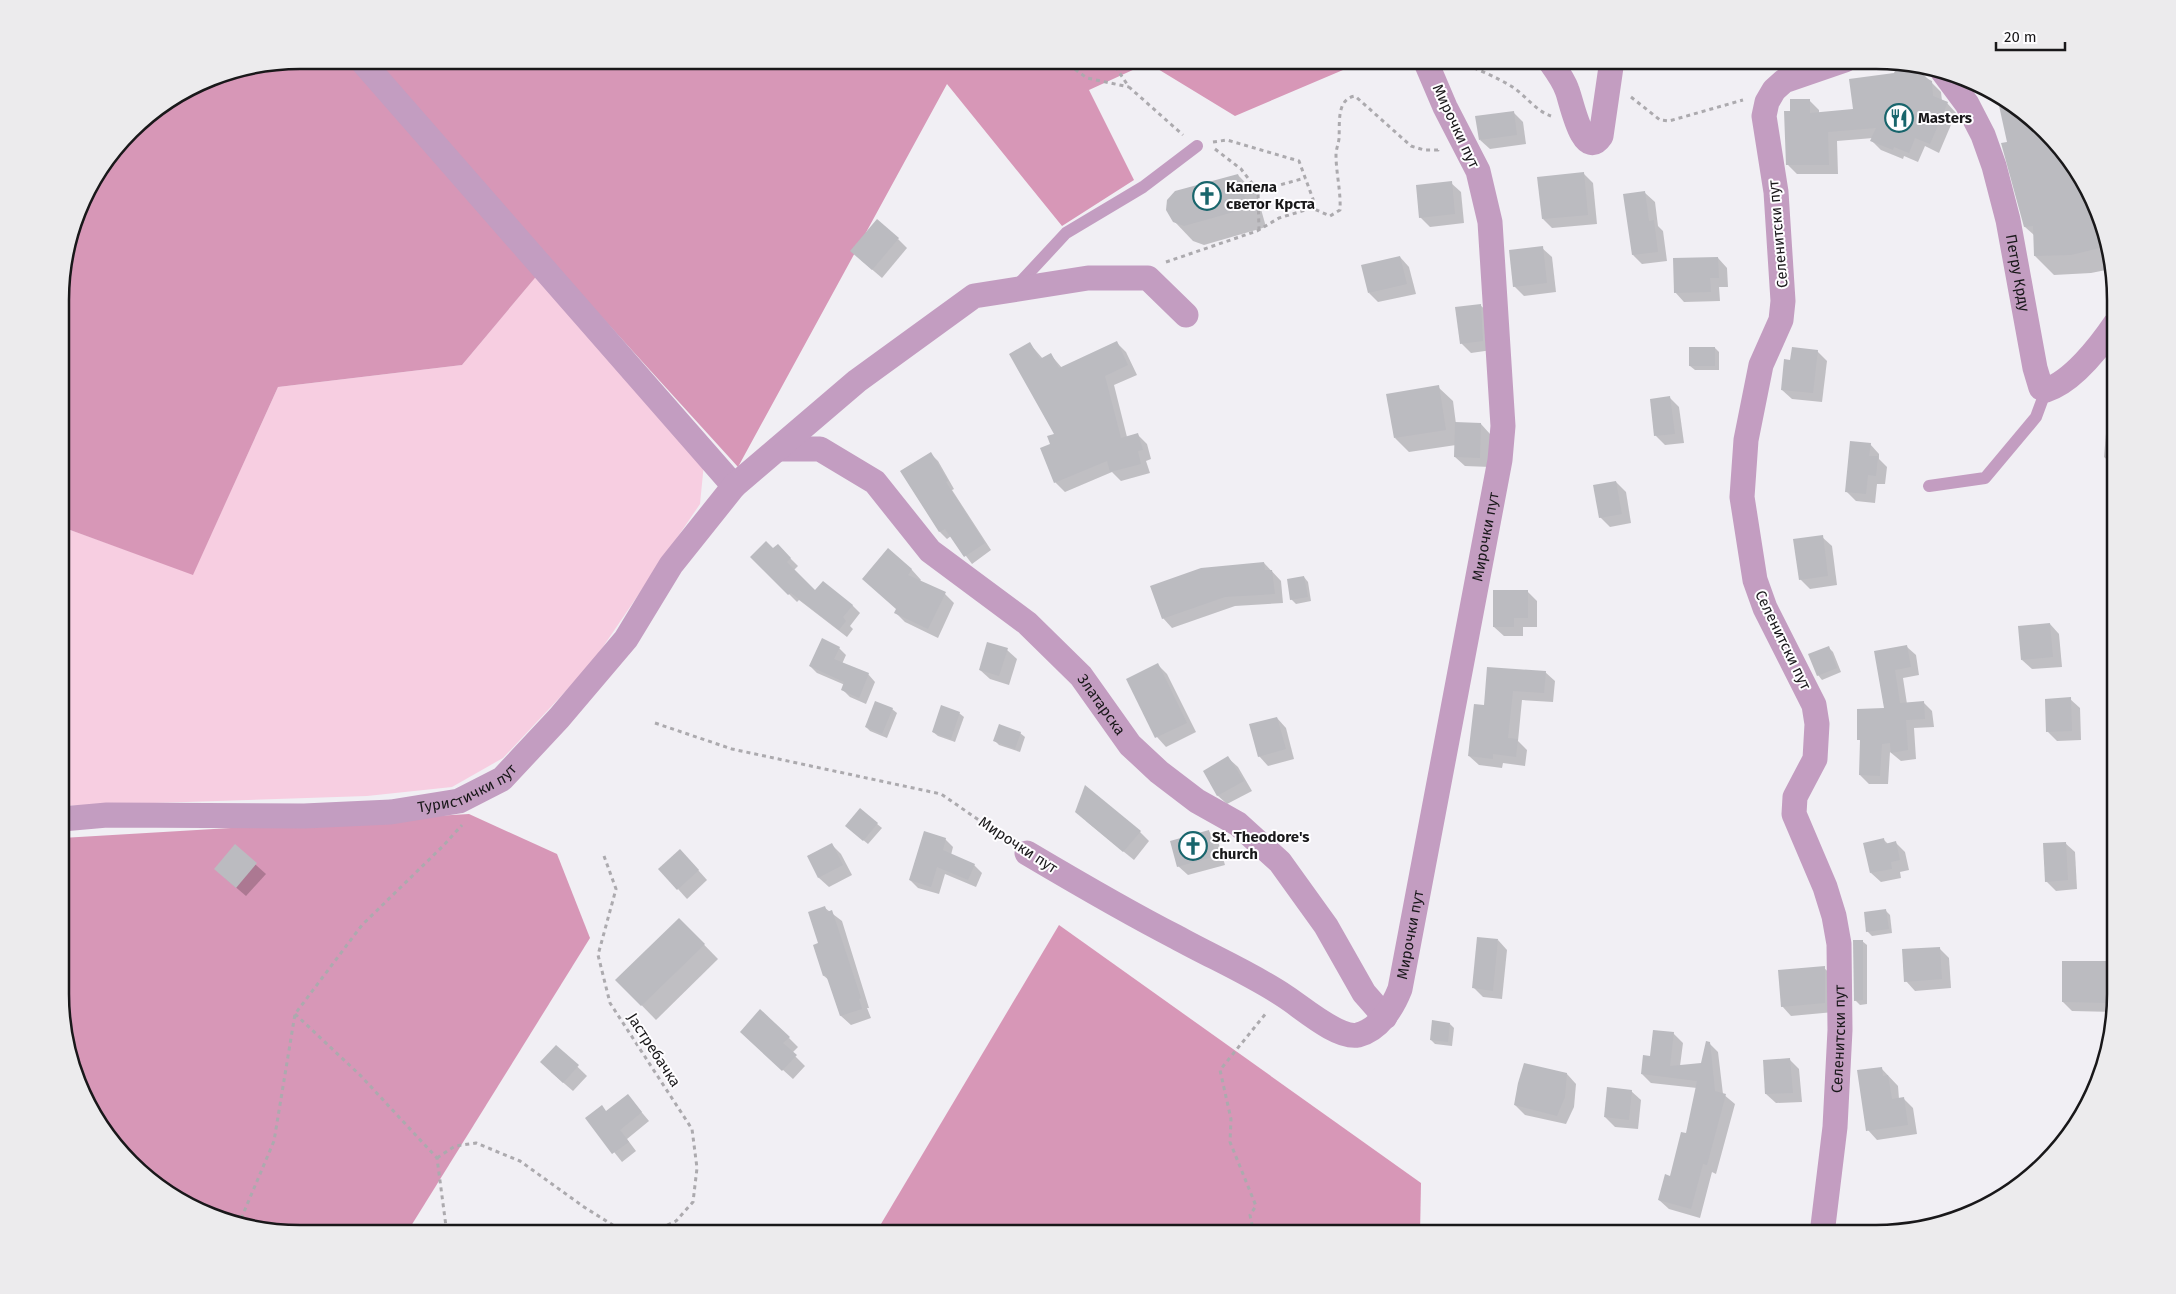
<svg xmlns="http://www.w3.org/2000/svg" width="2176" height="1294" font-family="'Fira Sans',sans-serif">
<rect width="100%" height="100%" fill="#f1eff4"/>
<path fill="#f7cee1" d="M538,274l166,189 -4,41 -108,159 -89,95 -51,29 -85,9 -305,10v-279l131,47 85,-187 184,-22z"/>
<g fill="#d797b7">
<path d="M300,60h1038l5,10 -108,46 -87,-53 -59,27 45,90 -72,46 -115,-142 -209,383 -188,-207 -88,105 -184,22 -85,188 -131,-48v-258l23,-75 57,-74 66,-42z"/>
<path d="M469,814l88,40 33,84 -184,296h-106l-62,-8 -58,-24 -80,-75 -38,-102v-187z"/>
<path d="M1059,925l362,258 -1,51h-545z"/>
</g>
<g fill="#0003">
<path d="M1573,60h10l-6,3z"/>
<path d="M1922,73l19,19 1,9 5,2 9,10 -17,40 -14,-7 -7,16 -14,-6 -1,3 -22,-9 -9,-9 1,-3 -36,3 1,33h-41l-9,-9 4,-53 17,-12 10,10v3l35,-2z"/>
<path d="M1998,93l47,37 39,50 27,89 -20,4 -37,2 -19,-19v-20l-10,-9z"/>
<path d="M1513,112l10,10 3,22 -36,5 -10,-9z"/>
<path d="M1583,173l10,10 4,41 -45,4 -9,-9z"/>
<path d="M1238,175l19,20 9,32 -62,18 -11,-4 -19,-20z"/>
<path d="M1451,183l10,9 3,31 -34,4 -10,-10z"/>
<path d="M1645,193l10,9 3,24 5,5 4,30 -25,3 -9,-9z"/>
<path d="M898,239l9,9 -25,30 -21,-18z"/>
<path d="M1542,248l10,9 4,35 -32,4 -10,-10z"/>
<path d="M1400,257l9,10 7,27 -38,8 -9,-9z"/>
<path d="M1718,258l9,10 1,19h-9l1,14 -36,1 -9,-10z"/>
<path d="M1480,305l10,9 2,36 -21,3 -9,-9 -6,-35z"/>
<path d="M1117,343l9,9 11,23 -23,10 13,52 10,-3 10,10 4,15 -5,2 4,12 -29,8 -9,-9 -47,20 -10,-10 -3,-38 4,-10 -26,-90 13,15 7,-5 12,14z"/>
<path d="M1715,348l4,4v18h-24l-5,-4z"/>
<path d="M1817,351l10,10 -5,41 -30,-3 -10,-9 9,-29z"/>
<path d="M2111,374h4v93l-11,-10z"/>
<path d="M1438,387l15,14 3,23h25l9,10v33l-25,-1 -10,-9 1,-12 -47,7 -14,-14z"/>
<path d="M1670,398l9,9 5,36 -19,2 -9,-9 -5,-36z"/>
<path d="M1870,444l9,10v5l8,8 -2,17h-8l-2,19 -19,-2 -10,-10z"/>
<path d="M931,454l7,7 16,28 -2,1 39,60 -19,14 -21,-28 -4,3 -7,-7 -38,-60z"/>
<path d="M1616,482l10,10 5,31 -21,4 -10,-10z"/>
<path d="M1822,537l10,9 5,39 -27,4 -10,-10z"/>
<path d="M778,546l20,20 -4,4 21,22 37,13 8,8 -10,13 3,3 -6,8 -48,-37 -2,2 -45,-45 21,-7z"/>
<path d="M888,550l24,20 9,10 -2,2 26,12 9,9 -16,35 -33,-16 -9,-9 2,-4z"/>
<path d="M1264,563l17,18 2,22 -48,3 -63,22 -9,-10z"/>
<path d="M1304,577l4,5 3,19 -15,3 -5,-5z"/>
<path d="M1527,591l10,10v26h-14v9h-19l-10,-9z"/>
<path d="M2050,624l9,10 3,33 -30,2 -10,-9z"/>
<path d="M1907,647l9,8 3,20 -16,3 4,26 17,-1 8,8 2,16 -20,1 2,31 -15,2 -11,-9 -2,32h-19l-9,-9 1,-33 -2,-3 26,-29 -10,-58z"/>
<path d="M839,648l7,7 -4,9 26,10 7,8 -9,22 -16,-7 -7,-7 2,-5 -28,-12 -7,-7z"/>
<path d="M1829,648l4,4 8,20 -19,8 -4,-5z"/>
<path d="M1007,650l10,9 -8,26 -19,-6 -10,-9z"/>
<path d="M1158,665l9,9 29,58 -30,15 -9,-10z"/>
<path d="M1545,672l10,9 -2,21 -31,-2 -4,41 9,9 -2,16 -22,-3 -1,5 -23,-3 -10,-9 17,-50z"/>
<path d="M2070,699l10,9 1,32 -24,1 -9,-9z"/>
<path d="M892,709l5,4 -10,25 -17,-7 -4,-4z"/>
<path d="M959,713l5,4 -9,25 -17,-6 -5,-4z"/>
<path d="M1277,718l9,10 8,31 -26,7 -9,-10z"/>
<path d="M1020,733l5,4 -5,15 -21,-7 -5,-5z"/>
<path d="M1228,758l10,9 14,24 -25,13 -10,-9z"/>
<path d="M860,810l22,18 -14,16 -17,-14z"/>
<path d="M1086,821l54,11 9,9 -15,19z"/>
<path d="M1209,832l9,9 7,24 -37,10 -10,-9z"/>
<path d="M945,839l8,8 -2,8 23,10 8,8 -6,14 -31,-13 -6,20 -21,-6 -8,-8z"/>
<path d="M1884,840l4,4 7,-2 10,10 4,18 -9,2 1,6 -20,4 -10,-9z"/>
<path d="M2065,843l10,9 2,37 -21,2 -10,-10z"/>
<path d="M832,845l9,9 11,21 -23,12 -10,-9 -11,-22z"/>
<path d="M235,846l31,28 -20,22 -21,-18z"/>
<path d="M689,860l18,20 -20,19 -9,-10z"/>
<path d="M825,908l17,13 27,87h-2l4,10 -20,7 -10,-9 -11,-35 -6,-5 -4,-32z"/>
<path d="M1886,911l4,4 2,18 -20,3 -5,-5z"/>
<path d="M679,919l39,40 -62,61 -39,-40z"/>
<path d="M1498,940l9,10 -5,49 -19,-2 -9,-9z"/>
<path d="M1862,941l5,4v59l-7,1 -5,-5z"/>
<path d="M1940,949l9,9 2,30 -36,3 -9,-10z"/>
<path d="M2111,962l4,5v45l-43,-1 -9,-9z"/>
<path d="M1824,968l10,9v35l-43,4 -9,-10z"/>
<path d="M1450,1024l4,4 -2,18 -17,-2 -4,-4z"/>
<path d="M1673,1033l10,10 -3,23 22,-2 7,-21 9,9 5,42 12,10 -19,70 -4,-2 -12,46 -31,-9 -10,-9 12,-22 16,-43 10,-47 -46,-5 -9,-9 9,-16z"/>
<path d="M789,1038l9,9 -6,6 13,13 -12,13 -42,-38z"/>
<path d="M556,1046l31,30 -14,15 -22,-19z"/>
<path d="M1790,1060l9,9 3,33 -26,1 -10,-9z"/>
<path d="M1881,1068l17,18 1,13h5l9,9 4,26 -40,6 -9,-10z"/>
<path d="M1567,1074l9,10 -2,23 -8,17 -41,-9 -10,-10z"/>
<path d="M1631,1091l10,9 -3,29 -23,-2 -10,-10z"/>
<path d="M628,1096l21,25 -22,18 9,12 -14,11 -35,-44 20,-6z"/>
</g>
<g fill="#bbbbc0">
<path d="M1905,64l18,8 1,5 8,4 1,15 15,6 -18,42 -15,-6 -6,15 -15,-6 -1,3 -23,-9 6,-13 -48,4 1,33h-43l-2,-54h6v-12h20v14l43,-4 -4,-30 45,-6 2,-5z"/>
<path d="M1996,92l49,38 39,50 20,67 -33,8 -37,1 -1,-30 -9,1 -23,-84 6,-1z"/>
<path d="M1514,111l3,24 -38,5 -4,-24z"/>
<path d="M1584,172l4,43 -46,4 -5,-42z"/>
<path d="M1238,174l10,34 -64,18 -11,-4 -7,-12 1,-10 8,-9z"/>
<path d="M1452,181l3,33 -36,4 -3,-33z"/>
<path d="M1645,191l4,30 5,-1 4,32 -26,3 -9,-61z"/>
<path d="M877,219l22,19 -27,32 -22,-19z"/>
<path d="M1543,246l4,37 -34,4 -4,-37z"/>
<path d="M1400,256l7,28 -39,9 -7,-28z"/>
<path d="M1718,257l1,21h-9l1,14 -37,1 -1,-35z"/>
<path d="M1481,304l2,37 -23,3 -5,-37z"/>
<path d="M1117,341l11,24 -23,11 16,62 17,-5 5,17 -5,1 3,13 -31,8 -3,-11 -53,22 -14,-35 10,-4 -3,-8 7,-2 -45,-80 21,-12 10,17 11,-6 8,15z"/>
<rect x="1689" y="347" width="26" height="19"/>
<path d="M1792,347l26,3 -5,43 -32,-3 3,-31 6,1z"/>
<path d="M1439,385l7,45 -52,8 -8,-44z"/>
<path d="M1670,396l5,38 -21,2 -4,-37z"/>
<path d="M1455,422l26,1 -1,35 -26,-1z"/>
<path d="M1850,441l21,2 -2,13h9l-2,20 -8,-1 -2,19 -21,-2z"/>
<path d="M931,452l17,29 -2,1 39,61 -21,14 -19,-28 -6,3 -39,-61z"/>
<path d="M1616,481l6,33 -23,4 -6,-33z"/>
<path d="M1823,535l5,41 -29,4 -6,-41z"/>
<path d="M766,541l7,7 5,-4 13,14 -4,4 28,28 8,-9 30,24 -10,12 3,4 -7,9 -48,-37 -3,2 -38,-38z"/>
<path d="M888,548l24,21 -4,6 38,17 -18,37 -34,-16 2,-4 -34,-30z"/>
<path d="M1264,562l1,8h7l3,24 -50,3 -63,22 -12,-33 51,-18z"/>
<path d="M1304,576l4,21 -18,3 -3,-21z"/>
<path d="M1493,590h35v28h-14v9h-21z"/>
<path d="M2050,623l3,34 -32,3 -3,-34z"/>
<path d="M822,638l18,9 -6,12 35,14 -10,25 -18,-8 3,-8 -35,-16z"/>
<path d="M987,642l21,6 -9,28 -20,-6z"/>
<path d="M1907,645l4,22 -16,3 5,33 24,-2 1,18 -19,1 2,30 -17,3 -1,-10 -8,1 -2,32 -21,-1 1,-35h-3v-31l27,-1 -10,-57z"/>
<path d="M1829,646l8,22 -20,8 -9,-22z"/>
<path d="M1158,663l29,60 -32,15 -29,-59z"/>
<path d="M1487,667l59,4 -2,22 -31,-2 -5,47 10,1 -2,18 -23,-3v5l-25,-3 6,-52 10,1z"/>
<path d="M2071,697l1,34 -26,1 -1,-33z"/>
<path d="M875,701l18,7 -11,26 -17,-7z"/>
<path d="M941,705l19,7 -9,27 -19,-7z"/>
<path d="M1277,717l9,32 -28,8 -9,-33z"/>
<path d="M999,724l22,8 -6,17 -22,-8z"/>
<path d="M1228,756l16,25 -27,15 -14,-25z"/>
<path d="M1085,785l56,46 -18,21 -48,-40z"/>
<path d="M860,808l18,15 -15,18 -18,-15z"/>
<path d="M1209,830l7,26 -39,11 -7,-26z"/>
<path d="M924,831l22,7 -3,12 32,14 -7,16 -31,-13 -6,20 -22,-7z"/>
<path d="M1884,838l1,6 11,-3 4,19 -9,2 1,7 -22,4 -7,-30z"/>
<path d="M2066,842l2,38 -23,2 -2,-39z"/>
<path d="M832,843l11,22 -25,13 -11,-22z"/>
<path d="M235,844l22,19 -21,25 -22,-19z"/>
<path d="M680,849l19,21 -22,20 -19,-21z"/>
<path d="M825,906l2,6 5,-2 29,88 -2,1 3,10 -22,7 -14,-41 -3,1 -10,-31 5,-2 -10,-31z"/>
<path d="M1886,909l3,20 -23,3 -2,-20z"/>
<path d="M679,918l26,26 -64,62 -26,-26z"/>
<path d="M1477,937l21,2 -5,52 -21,-3z"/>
<path d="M1853,940h10v60l-9,1z"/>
<path d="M1940,947l2,32 -38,3 -2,-33z"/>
<path d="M2062,961h50v42l-50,-1z"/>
<path d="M1825,966v37l-44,4 -3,-37z"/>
<path d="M760,1009l30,28 -7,6 14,12 -15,16 -42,-39z"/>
<path d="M1432,1020l18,3 -2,19 -18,-2z"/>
<path d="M1653,1030l21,2 -4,34 31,-3 5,-22 4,1 5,49 11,3 -19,71 -4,-1 -12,45 -33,-9 7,-26 5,2 11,-44 5,1 11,-52 -56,-7 2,-19 7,1z"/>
<path d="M556,1045l23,20 -16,18 -23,-21z"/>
<path d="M1790,1058l3,35 -28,1 -2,-34z"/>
<path d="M1524,1063l43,10 -2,24 -8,19 -43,-11 4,-22z"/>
<path d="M1882,1067l1,9 5,-1 4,24 12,-2 4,28 -42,6 -9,-61z"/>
<path d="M1607,1087l25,3 -3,30 -25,-3z"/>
<path d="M628,1094l14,18 -22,18 9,12 -17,12 -27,-36 17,-13 4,6z"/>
</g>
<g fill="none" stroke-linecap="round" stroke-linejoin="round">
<g stroke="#acaaae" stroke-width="3" stroke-dasharray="4 4" stroke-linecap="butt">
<path d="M1062,60l25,18 42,9"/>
<path d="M1111,60l18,27 54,48"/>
<path d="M1451,61c17,3 48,17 63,27 13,9 22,23 37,28"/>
<path d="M1631,97l29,23 9,1 74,-21"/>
<path d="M1213,142l14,-2 72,21 14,38 -1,9"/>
<path d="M1215,149l26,20 17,22 1,39"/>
<path d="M1258,191l47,-13"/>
<path d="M1166,262l91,-31 22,-13 33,-10 18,8 10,-6c1,-19 -4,-37 -4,-55 0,-5 2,-10 3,-16 1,-15 -3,-40 16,-43l56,50 13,4h14v-4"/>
<path d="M655,723l77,26 209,45 67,46"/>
<path d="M604,856l12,33 -18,66 12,48 82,126 5,39 -4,34 -17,19 -27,13"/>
<path d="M295,1014l65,61 77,83 10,76"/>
<path d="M437,1158l18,-12 21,-3 44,18 64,46 43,27"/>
<path d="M238,1226l36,-85 21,-127 67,-89 81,-79 19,-21"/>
<path d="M1254,1234l-4,-19 6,-9 -26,-64 1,-23 -11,-49 47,-58"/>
</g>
<g stroke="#c39dc1" stroke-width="12">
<path d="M1015,288l51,-55 77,-46 54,-41"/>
<path d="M1929,486l56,-8 51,-61 10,-27"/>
</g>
<g stroke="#c39dc1" stroke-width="25">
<path d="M361,60l373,426"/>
<path d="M1549,60c7,10 14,19 18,30 4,9 16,73 34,46l11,-76"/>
<path id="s1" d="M1941,69l26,35 16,31 11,31 14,54 27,148 6,20 5,2c26,-8 54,-44 69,-66"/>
<path id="s2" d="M778,449h42l55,33 55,69 97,72 54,53 49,69 29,27 38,29 41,23 42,38 46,64 38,67 21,24"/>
<path id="s3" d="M62,819l45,-4 197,1 87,-4 68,-11 43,-22 57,-61 67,-79 45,-74 63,-79 123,-105 117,-85 114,-18h60l38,37"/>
<path id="s4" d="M1027,853c49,29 98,58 149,84 36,20 76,37 110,60 17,11 52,42 72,38 21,-5 35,-28 42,-46l100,-529 3,-34 -13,-204 -12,-51 -33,-64 -20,-47"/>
<path id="s5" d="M1822,1234l13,-107 5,-97 -1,-86 -5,-28 -9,-29 -31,-73 1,-17 20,-38 2,-35 -3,-19 -49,-97 -10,-28 -13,-83 4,-57 15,-75 20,-45 2,-19 -7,-109 -12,-76 3,-14 7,-12 10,-9 61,-21"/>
</g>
</g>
<defs>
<symbol id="restaurant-ring" viewBox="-11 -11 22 22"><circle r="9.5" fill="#fefdff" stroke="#18656c" stroke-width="1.5"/><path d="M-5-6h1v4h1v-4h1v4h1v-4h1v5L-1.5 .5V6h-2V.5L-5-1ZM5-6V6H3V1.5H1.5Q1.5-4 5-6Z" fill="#18656c"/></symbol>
<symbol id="church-ring" viewBox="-11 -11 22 22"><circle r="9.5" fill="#fefdff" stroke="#18656c" stroke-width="1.5"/><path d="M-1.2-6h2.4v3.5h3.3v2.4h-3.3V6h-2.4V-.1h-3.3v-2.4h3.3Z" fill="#18656c"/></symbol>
</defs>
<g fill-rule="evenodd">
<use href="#restaurant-ring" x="1883" y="102" width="32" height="32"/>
<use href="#church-ring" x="1191" y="180" width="32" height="32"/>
<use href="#church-ring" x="1177" y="830" width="32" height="32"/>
</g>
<g text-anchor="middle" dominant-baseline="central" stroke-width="4" stroke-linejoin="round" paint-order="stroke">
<g font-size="15" font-weight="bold" fill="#19181a" stroke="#fefdff" text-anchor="start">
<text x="1918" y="118">Masters</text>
<text x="1226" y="187">Капела<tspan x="1226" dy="17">светог Крста</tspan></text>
<text x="1212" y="837">St. Theodore's<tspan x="1212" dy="17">church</tspan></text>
</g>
<g font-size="15" fill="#19181a" stroke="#fefdff">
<text transform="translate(1456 126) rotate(65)">Мирочки пут</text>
<text transform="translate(1778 234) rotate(-95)">Селенитски пут</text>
<text stroke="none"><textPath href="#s1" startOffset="221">Петру Крду</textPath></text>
<text stroke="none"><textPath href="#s4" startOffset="904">Мирочки пут</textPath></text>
<text transform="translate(1783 640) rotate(64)">Селенитски пут</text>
<text stroke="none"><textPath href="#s2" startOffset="426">Златарска</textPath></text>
<text stroke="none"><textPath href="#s3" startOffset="410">Туристички пут</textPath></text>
<text transform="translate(1018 845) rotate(33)">Мирочки пут</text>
<text stroke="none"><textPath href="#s4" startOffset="499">Мирочки пут</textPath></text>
<text stroke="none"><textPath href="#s5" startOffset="196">Селенитски пут</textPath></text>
<text transform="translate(654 1050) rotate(57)">Јастребачка</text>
</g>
</g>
<path d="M0 0H2176V1294H0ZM300 69H1876A231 231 0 0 1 2107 300V994A231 231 0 0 1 1876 1225H300A231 231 0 0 1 69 994V300A231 231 0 0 1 300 69Z" fill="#ecebed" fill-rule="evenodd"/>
<path fill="none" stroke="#19181a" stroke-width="2.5" d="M300 69H1876A231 231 0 0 1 2107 300V994A231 231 0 0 1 1876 1225H300A231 231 0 0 1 69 994V300A231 231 0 0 1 300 69Z"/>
<path d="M1996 42v8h69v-8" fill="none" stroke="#19181a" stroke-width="2.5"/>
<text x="2004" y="42" font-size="15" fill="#19181a" stroke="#fefdff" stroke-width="4" paint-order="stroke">20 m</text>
</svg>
